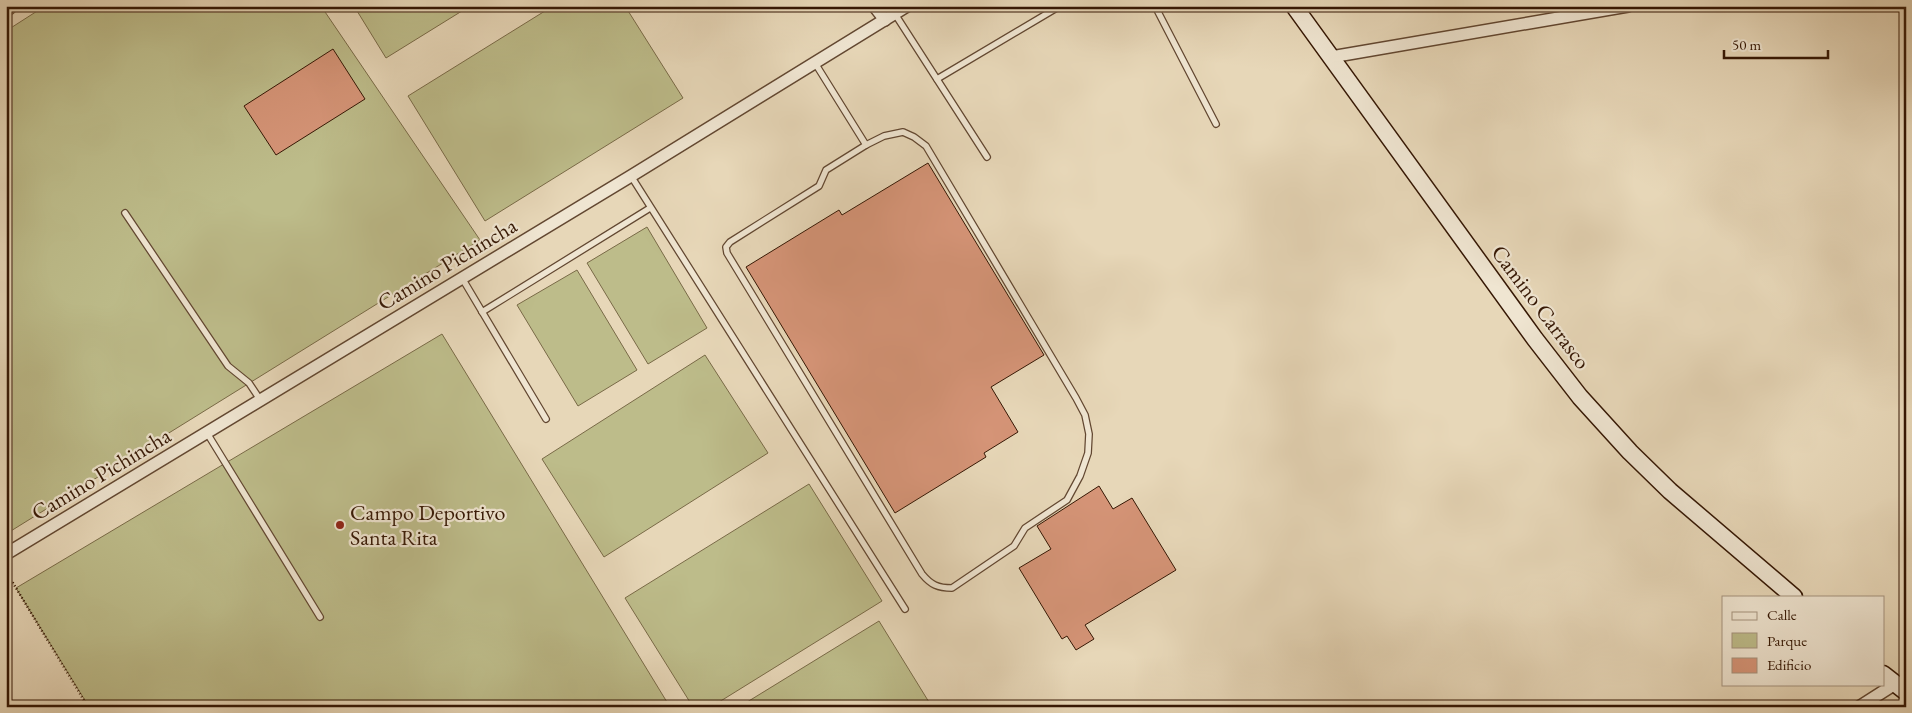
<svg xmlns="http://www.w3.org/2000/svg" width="1912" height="713" font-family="'EB Garamond',serif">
<rect width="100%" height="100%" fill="#e7d7b8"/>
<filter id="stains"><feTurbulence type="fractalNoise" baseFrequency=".004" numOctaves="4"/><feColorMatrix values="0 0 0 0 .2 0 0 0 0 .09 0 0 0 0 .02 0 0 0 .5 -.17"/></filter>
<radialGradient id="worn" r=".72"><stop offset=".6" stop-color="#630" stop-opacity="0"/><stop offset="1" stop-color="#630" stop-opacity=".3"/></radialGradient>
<g fill="#bdbc8a" stroke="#796a47">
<path d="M45,6h276l159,234 -474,294v-503z"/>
<path d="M354,6h116l-84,52z"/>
<path d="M553,6h72l58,92 -198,123 -77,-125z"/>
<path d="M647,227l60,101 -59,36 -61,-101z"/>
<path d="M577,270l60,100 -59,36 -61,-101z"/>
<path d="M442,334l228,373h-581l-73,-119z"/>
<path d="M705,355l63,98 -164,104 -62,-98z"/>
<path d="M809,484l73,117 -171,106h-18l-68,-109z"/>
<path d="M879,621l53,86h-193z"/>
</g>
<g fill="#d59477" stroke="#351704">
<path d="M333,49l32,50 -89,56 -32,-49z"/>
<path d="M928,163l116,192 -53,32 27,45 -34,21 2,4 -91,56 -149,-246 93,-57 3,5z"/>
<path d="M1099,486l14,23 19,-11 44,72 -91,55 9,14 -18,11 -9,-14 -5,3 -43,-71 32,-19 -14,-23z"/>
</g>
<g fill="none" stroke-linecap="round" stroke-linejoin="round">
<defs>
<g id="lane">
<path d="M1155,6l61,118"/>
<path d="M895,14l92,143"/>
<path d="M815,63l51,82"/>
<path d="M937,79l123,-73"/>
<path d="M903,132l11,5 12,9 150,252 9,17 4,19 -1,19 -8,23 -13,24 -42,28 -11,18 -62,42c-14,0 -21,-3 -30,-14l-195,-321 -1,-6 4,-5 89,-56 7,-16 40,-25 18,-9z"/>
<path d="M631,176l274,433"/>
<path d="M125,213l103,153 21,17 12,18"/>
<path d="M462,278l84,141"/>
<path d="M482,312l168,-104"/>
<path d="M207,433l113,184"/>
</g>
<g id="street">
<path d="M874,6l11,14"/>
<path d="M6,11l6,-5"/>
<path d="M1331,57l297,-51"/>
<path d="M6,554l625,-378 276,-170"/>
<path d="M1859,707l36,-23"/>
</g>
<g id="secondary">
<path d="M1294,6l241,333 45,58 50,55 40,39 124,106"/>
<path d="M1883,674l23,18"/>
</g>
</defs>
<use href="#lane" stroke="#624731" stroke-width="8"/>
<use href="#street" stroke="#624731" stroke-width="14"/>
<use href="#secondary" stroke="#351704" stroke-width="19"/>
<path stroke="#351704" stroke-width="2.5" stroke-dasharray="1 2.5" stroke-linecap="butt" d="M6,586l7,-3 75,124"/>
<use href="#lane" stroke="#efe5d1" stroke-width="5.5"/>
<use href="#street" stroke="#efe5d1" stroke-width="11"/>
<use href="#secondary" stroke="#efe5d1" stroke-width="16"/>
</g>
<circle fill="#8f2418" stroke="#efe5d1" stroke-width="2" cx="340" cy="525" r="5"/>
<g text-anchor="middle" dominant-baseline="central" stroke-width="4.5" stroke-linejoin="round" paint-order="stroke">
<g font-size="22" fill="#351704" stroke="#efe5d1">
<text transform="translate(447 264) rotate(-31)">Camino Pichincha</text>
<text transform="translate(1541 307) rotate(53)">Camino Carrasco</text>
<text transform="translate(101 474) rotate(-31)">Camino Pichincha</text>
</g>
<g font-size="22" fill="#351704" stroke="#efe5d1" text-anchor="start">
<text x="350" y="512">Campo Deportivo<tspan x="350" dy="25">Santa Rita</tspan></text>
</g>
</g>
<rect width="1912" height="713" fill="none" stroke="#e7d7b8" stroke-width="25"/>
<rect x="8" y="8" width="1897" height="698" fill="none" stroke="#351704" stroke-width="2.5"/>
<rect x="12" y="12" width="1887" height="688" fill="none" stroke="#351704"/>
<rect x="1722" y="596" width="162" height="90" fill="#efe5d1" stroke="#a5937f"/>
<rect x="1732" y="612" width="25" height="8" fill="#efe5d1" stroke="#a5937f"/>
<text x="1767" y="620" font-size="15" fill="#351704">Calle</text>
<rect x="1732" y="633" width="25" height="15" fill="#bdbc8a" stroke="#a5937f"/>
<text x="1767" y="646" font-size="15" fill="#351704">Parque</text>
<rect x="1732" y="658" width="25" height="15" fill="#d59477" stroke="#a5937f"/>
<text x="1767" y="670" font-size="15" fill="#351704">Edificio</text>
<path d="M1724 50v8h104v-8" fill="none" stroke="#351704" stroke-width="2.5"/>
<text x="1732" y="50" font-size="15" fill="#351704" stroke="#efe5d1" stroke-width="4" paint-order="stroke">50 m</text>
<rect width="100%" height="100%" filter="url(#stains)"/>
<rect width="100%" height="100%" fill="url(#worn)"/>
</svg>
